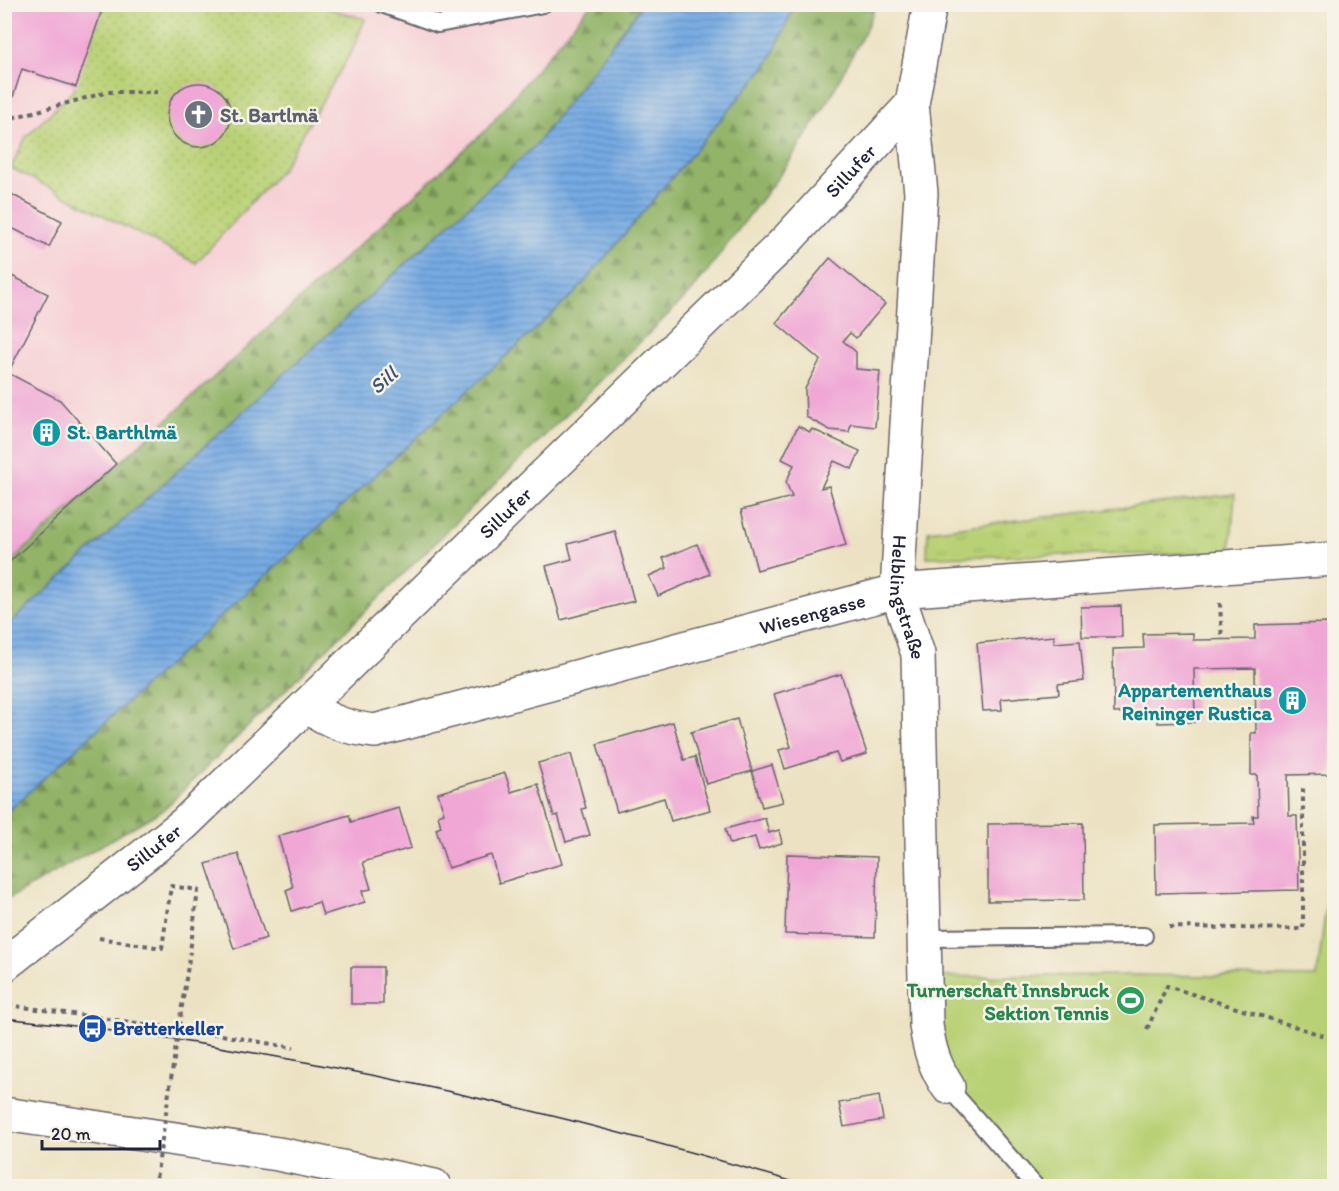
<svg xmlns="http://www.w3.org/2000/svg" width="1339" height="1191" font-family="Itim,sans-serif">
<defs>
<pattern id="grass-tufts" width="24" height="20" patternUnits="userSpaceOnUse" patternTransform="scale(1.5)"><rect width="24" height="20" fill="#b9d176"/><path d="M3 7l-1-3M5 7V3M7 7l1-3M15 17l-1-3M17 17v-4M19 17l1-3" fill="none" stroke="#9fb367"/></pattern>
<pattern id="forest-firs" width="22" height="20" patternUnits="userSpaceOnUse" patternTransform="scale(1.5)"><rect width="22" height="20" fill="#92b367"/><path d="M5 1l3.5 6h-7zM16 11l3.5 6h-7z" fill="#779156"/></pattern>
<pattern id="park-dots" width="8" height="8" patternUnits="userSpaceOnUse" patternTransform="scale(1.5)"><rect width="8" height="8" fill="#b9d176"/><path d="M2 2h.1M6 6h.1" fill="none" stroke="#9fb367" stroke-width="1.8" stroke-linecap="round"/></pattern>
<pattern id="water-rules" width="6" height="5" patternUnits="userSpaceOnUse" patternTransform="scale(1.5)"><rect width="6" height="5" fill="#76aae3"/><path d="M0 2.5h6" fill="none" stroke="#608ab9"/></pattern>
</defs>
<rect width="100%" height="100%" fill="#f7f3e8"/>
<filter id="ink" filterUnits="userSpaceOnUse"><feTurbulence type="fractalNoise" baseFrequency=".0167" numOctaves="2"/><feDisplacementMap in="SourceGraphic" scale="12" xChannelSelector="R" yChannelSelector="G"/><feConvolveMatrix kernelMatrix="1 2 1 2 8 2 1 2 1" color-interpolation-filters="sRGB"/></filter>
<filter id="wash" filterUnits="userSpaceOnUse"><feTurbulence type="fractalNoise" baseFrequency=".008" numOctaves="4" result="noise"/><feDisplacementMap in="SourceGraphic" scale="24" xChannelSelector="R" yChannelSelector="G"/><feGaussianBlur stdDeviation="1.35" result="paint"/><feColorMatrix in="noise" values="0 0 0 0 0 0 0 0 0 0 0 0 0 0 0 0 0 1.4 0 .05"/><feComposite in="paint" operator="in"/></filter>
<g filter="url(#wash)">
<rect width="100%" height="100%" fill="#ece2c3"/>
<path fill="#f7cfd5" d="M5,5h585l-104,125 -481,437z"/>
<path fill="url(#grass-tufts)" stroke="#6e7a58" stroke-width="1.5" d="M1235,494l-5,59 -303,4 1,-26z"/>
<g fill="url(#forest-firs)" stroke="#5a6a51" stroke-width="1.5">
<path d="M590,5h52l-107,141 -530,482v-61l481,-437z"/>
<path d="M795,5h81l-11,26 -38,72 -42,65 -92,122 -530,520 -158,91v-87l571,-522 193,-230z"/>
</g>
<path fill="url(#park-dots)" stroke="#6e7a58" stroke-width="1.5" d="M116,4l201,1 48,14 -13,32 -70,118 -86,94 -185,-95 15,-31 47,-46 31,-86 10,3z"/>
<path fill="#b9d176" stroke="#6e7a58" stroke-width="1.5" d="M1334,842v344h-299l-87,-99 -24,-110 199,-2 194,2z"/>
<path fill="url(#water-rules)" stroke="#4c668f" stroke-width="1.5" d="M642,5h153l-26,57 -193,230 -571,522v-186l530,-482z"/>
<g id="blocks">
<g fill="#f0a7d5">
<path d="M4,4h100l-28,83 -54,-18 -10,31 -8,-2z"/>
<circle cx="199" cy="115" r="32"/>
<path d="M9,193l53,28 -13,26 -45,-23v-25z"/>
<path d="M830,258l55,46 -29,34 -6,-5 -7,8 13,11v17l24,2 -5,56 -24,-3 -2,8 -19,-2 -24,-13 -1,-28 15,-29 -44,-37z"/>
<path d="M4,272l44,22 -40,79 52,27 56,64 -112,103z"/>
<path d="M798,426l12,6 2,-3 48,22 -8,18 -18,-8 -13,27 8,-2 17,59 -89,25 -16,-60 51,-13 -6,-15 8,-17 -12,-6z"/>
<path d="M615,531l19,70 -73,19 -15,-54 26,-7 -4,-15z"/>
<path d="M697,544l13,30 -52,22 -9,-20 18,-8 -4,-10z"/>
<path d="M1121,606l1,31h-40l-1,-30z"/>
<path d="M1330,623l2,151 -44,1 1,41h8l2,74 -143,3 -1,-68 99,-2 -1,-7h5l-1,-41h-6v-42h5l-1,-65 -61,1 1,53 -37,1 -1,-11 -43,1 -1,-64 31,-1 -1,-14 50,-1v7l62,-1v-14z"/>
<path d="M1054,636v7l26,-2 4,40 -26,3 1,10 -58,5 1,11 -19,1 -6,-68z"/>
<path d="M841,674l26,80 -27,8 -4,-9 -51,16 -6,-19 12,-3 -17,-53z"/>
<path d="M737,719l15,52 -46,13 -15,-52z"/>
<path d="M673,722l11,38 11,-3 15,53 -39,11 -7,-23 -47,14 -20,-68z"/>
<path d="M571,754l15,54 -4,1 8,26 -24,7 -8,-27 -4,1 -16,-53z"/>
<path d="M772,765l11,37 -21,5 -10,-36z"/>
<path d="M505,773l6,19 27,-8 24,80 -63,19 -8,-28 -43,13 -12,-39 5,-2 -3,-12 6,-2 -6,-20z"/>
<path d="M399,808l12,40 -48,14 8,27 -9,2 3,11 -42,13 -4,-13 -27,9 -6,-21 7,-3 -15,-51 71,-21 2,7z"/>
<path d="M765,818l4,15 10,-3 3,13 -23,7 -4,-13 -25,7 -5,-15z"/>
<path d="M1083,823l1,77 -96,1v-77z"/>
<path d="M238,854l28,84 -32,11 -28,-85z"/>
<path d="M787,854l90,3 -2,80 -90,-3z"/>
<rect x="351" y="967" width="32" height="37"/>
<path d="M879,1096l4,24 -39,7 -5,-24z"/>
</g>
</g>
</g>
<g filter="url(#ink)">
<use href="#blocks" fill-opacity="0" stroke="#69656b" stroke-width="1.5"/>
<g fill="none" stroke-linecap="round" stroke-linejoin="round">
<defs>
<g id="lane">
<path d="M382,4l56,20 105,-20"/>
<path d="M924,938l220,-2"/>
<path d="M948,1087l87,99"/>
</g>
<g id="street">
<path id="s1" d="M912,104l9,89 -24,398 21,63 8,371c3,24 9,42 22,62"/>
<path id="s2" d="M307,706c23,16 40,22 68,25l522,-140 437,-32"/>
<path id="s3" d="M4,965l180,-141 602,-583 126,-137 18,-100"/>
</g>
<path id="highway" d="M4,1114l274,40 156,32"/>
</defs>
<use href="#lane" stroke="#69656b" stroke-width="20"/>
<use href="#street" stroke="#69656b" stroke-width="36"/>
<use href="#highway" stroke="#69656b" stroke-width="36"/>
<g stroke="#69656b" stroke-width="4" stroke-dasharray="4.5 4.5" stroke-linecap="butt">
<path d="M4,120l104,-28h54"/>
<path d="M1220,603l2,37"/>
<path d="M1169,927l134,2v-142"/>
<path d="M99,938l63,10 9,-62 27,4 -8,62"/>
<path d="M8,1005l208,29 78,14"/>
<path d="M1147,1029l20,-43 167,53v-2"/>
</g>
<use href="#lane" stroke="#fff" stroke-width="16"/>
<use href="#street" stroke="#fff" stroke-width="33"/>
<use href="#highway" stroke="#fff" stroke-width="33"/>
<path stroke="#22223b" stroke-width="1.5" d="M4,1018c273,28 541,89 803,168"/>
<path stroke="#69656b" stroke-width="4" stroke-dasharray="4.5 4.5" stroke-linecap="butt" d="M155,1186l35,-234"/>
</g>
</g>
<defs>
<symbol id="church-disc" viewBox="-11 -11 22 22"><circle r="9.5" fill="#6b7280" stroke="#f7f3e8"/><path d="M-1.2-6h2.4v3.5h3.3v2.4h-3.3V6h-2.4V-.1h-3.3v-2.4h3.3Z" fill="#fff"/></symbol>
<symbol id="building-disc" viewBox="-11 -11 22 22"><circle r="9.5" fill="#0f9aa8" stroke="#f7f3e8"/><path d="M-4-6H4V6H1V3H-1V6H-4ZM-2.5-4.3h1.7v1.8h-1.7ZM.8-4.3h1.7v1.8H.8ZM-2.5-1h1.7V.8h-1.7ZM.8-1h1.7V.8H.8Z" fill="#fff"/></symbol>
<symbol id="stadium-disc" viewBox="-11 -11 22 22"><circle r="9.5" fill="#2e9e5b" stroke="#f7f3e8"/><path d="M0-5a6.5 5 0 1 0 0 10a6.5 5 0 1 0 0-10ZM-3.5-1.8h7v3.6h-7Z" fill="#fff"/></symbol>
<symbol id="bus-disc" viewBox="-11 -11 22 22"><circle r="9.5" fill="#1a4fb4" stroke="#f7f3e8"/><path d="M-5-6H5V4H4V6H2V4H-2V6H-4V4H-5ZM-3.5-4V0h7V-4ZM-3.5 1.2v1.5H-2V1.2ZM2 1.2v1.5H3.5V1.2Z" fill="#fff"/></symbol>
</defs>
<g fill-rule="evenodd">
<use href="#church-disc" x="182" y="98" width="33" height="33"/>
<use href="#building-disc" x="30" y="416" width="33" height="33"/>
<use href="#building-disc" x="1276" y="684" width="33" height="33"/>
<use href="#stadium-disc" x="1114" y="984" width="33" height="33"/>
<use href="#bus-disc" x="76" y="1012" width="33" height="33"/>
</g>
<g text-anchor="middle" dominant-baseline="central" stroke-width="5" stroke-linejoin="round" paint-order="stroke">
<g font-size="20" font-weight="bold" fill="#5b616d" stroke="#f7f3e8" text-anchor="start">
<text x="220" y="115">St. Bartlmä</text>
</g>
<g font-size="20" fill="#22223b" stroke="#f7f3e8">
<text stroke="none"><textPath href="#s3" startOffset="1162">Sillufer</textPath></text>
<text stroke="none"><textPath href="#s3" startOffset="676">Sillufer</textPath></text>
<text stroke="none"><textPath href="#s1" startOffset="496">Helblingstraße</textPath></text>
<text stroke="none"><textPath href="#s2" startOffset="526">Wiesengasse</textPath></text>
<text stroke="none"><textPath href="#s3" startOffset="190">Sillufer</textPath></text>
</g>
<g font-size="20" font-weight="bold" fill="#0d838f" stroke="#f7f3e8" text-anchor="start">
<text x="67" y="432">St. Barthlmä</text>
<text x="1272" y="690" text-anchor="end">Appartementhaus<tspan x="1272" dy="23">Reininger Rustica</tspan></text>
</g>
<g font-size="20" font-weight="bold" fill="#27864d" stroke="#f7f3e8" text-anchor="end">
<text x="1109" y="990">Turnerschaft Innsbruck<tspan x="1109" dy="23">Sektion Tennis</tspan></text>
</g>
<g font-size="20" font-weight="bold" fill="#164399" stroke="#f7f3e8" text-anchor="start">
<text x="113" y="1028">Bretterkeller</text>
</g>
<g font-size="21" font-style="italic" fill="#3f5276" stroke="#f7f3e8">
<text transform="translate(383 380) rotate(-42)">Sill</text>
</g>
</g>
<rect width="1339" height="1191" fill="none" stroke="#f7f3e8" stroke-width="24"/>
<path d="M42 1140v9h118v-9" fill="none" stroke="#22223b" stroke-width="3"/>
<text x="51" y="1140" font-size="18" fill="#22223b" stroke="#f7f3e8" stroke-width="4.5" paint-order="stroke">20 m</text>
</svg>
